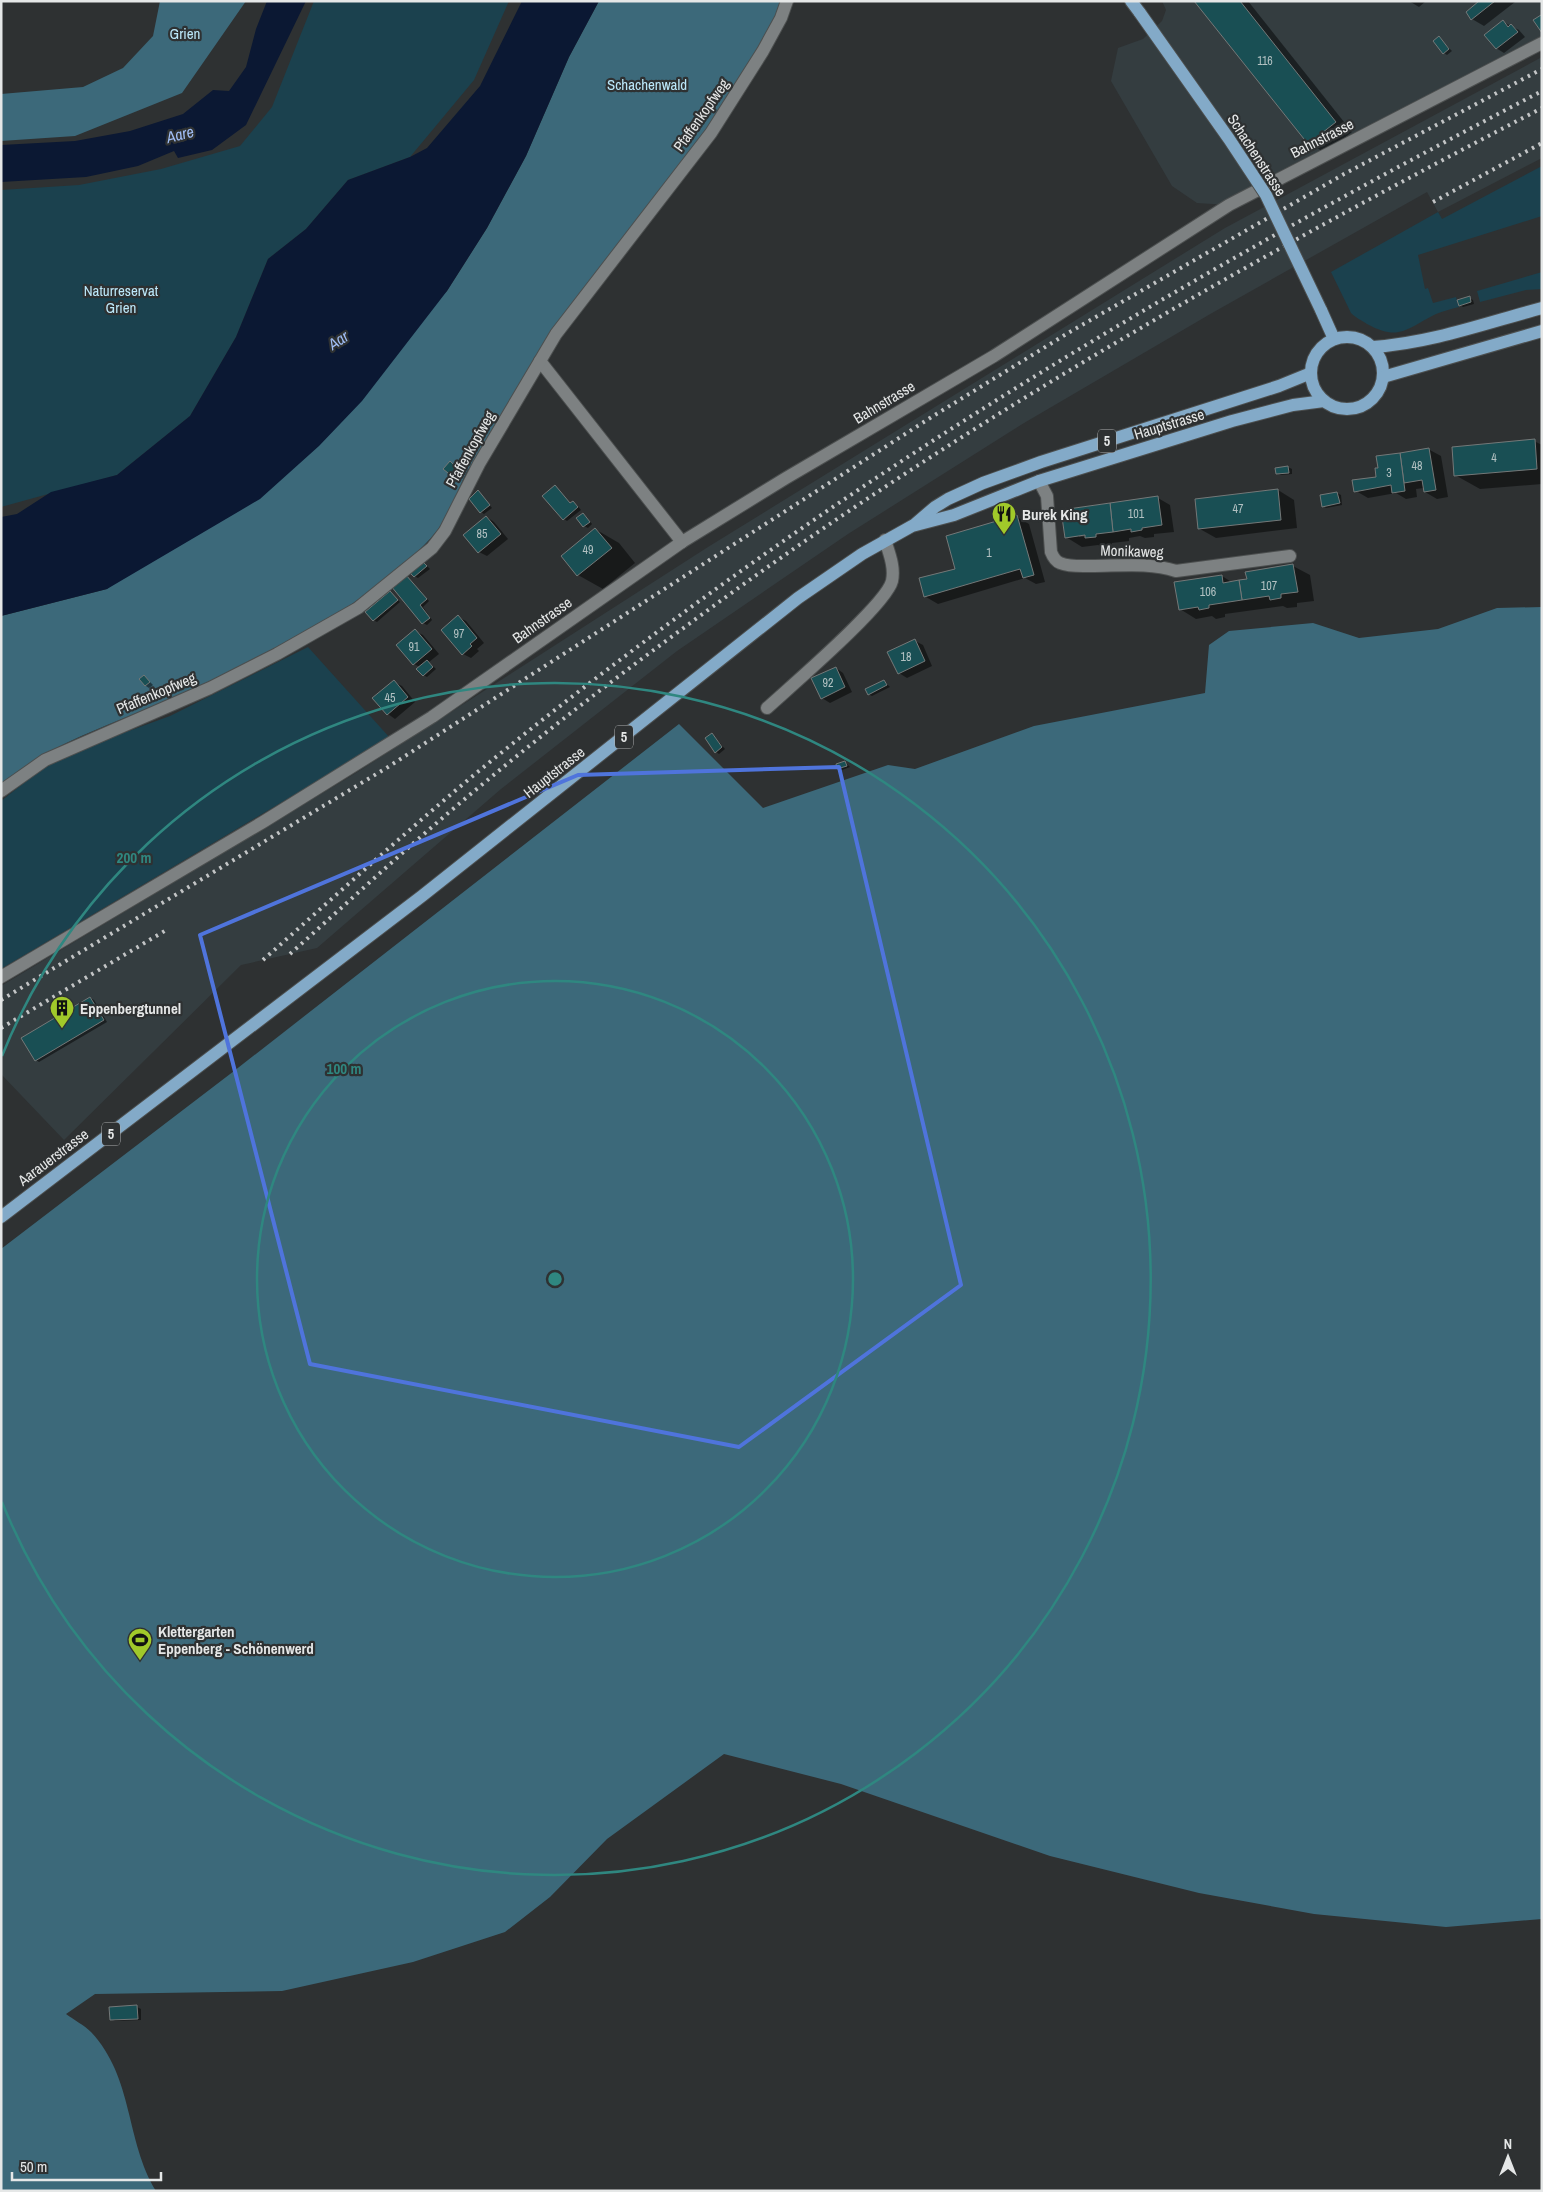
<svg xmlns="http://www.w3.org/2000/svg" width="1543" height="2192" font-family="'Archivo Narrow',sans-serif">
<rect width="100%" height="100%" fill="#2e3132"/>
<g fill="#343d40">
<path d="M1162,1h380v42l-313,162 -32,-2 -25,-17 -61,-105 7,-33 25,-9 19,-18 4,-11z"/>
<path d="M1542,57v101l-104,54 -11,-20 -215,121 -188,110 -176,111 -171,117 -176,138 -184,159 -76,17 -177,175 -63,-66v-88l355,-213 352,-226 517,-319z"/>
</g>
<g fill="#1b414e">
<path d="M314,1h195l-35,79 -64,77 -62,23 -42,49 -38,30 -32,78 -46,79 -73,59 -116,32v-317l78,-5 82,-16 79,-23 32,-39z"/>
<path d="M1542,166v50l-124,39 7,34 3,-1 5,15 23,-6 3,10c-8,2 -16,4 -23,7 -29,14 -36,28 -69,10 -6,-4 -11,-6 -16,-11l-20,-41 107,-60 4,7z"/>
<path d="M1542,272v17l-16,1 -46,12 -3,-11z"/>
<path d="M308,647l82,91 -389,231v-168l37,-29 33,-20 99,-36z"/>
</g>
<g fill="#3c697a">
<path d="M160,1h86l-64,92 -107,43 -74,5v-47l82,-7 40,-19 30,-32z"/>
<path d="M599,1h188l-24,50 -296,420c-8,16 -14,36 -24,51 -15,23 -38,41 -60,58 -31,25 -64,49 -100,67 -48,25 -99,46 -149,67 -46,19 -95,37 -133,71v-169l106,-27 340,-298 40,-63 39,-72 43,-99z"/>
<path d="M1542,607v1312l-96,8 -132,-13 -115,-21 -149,-37 -209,-72 -117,-30 -117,85 -57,58 -45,35 -92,30 -131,29 -187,3 -29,20c8,6 18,11 25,18 43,46 34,108 65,159h-155v-942l233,-178 445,-347 84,84 125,-43 27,4 119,-43 171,-33 4,-48 20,-14 84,-8 46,15 79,-9 59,-21z"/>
</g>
<g fill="#0b1833">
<path d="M267,1h39l-60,124 -34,25 -34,8 -4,-7 -36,15 -52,11 -85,5v-37l74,-4 55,-10 53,-17 30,-24 16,1 17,-24 10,-38z"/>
<path d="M522,1h77l-30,56 -43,99 -39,72 -40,63 -85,110 -43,45 -59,53 -153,90 -106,27v-99l16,-3 34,-22 66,-17 73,-59 46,-79 32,-78 38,-30 42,-49 62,-23 17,-9 53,-62z"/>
</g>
<g fill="#0007" fill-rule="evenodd">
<path d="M1196,1h52l104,131 -27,21 -16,-10z"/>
<path d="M1409,1h17l-7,6z"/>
<path d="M1481,1h34v1l-31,24 -12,-7 -5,-6z"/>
<path d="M1503,22l16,8 6,7 -21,16 -8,-5z"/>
<path d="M1439,38l13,13 -5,4 -3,-2z"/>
<path d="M1469,298l4,2 1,4 -11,3 -3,-2z"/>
<path d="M1534,441l8,4v39l-62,5 -25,-14z"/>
<path d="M1428,449l13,7 7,41 -11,2 -12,-7 -1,-4 -8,1 1,8 -11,2 -10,-6 -28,5 -12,-7 22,-13 2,-9 -2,-12z"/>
<path d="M450,463l12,9 -5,6 -4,-2z"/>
<path d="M1288,467l4,2v5l-11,1 -4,-2v-4z"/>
<path d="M555,487l16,17 2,-2 4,3 4,5 -14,11 -3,-2z"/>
<path d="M1278,490l16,10 3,28 -81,10 -16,-9z"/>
<path d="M478,492l14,16 -8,6 -3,-2z"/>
<path d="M1337,493l4,2 1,10 -16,3 -3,-2z"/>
<path d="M1158,498l12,7 4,27 -20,2v3l-9,1 -5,-2 -11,2v3l-17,2v3l-9,1 -5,-2 -16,2 -16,-10zM1091,533v3l-12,1v-2z"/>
<path d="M583,514l9,10 -4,4 -4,-2z"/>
<path d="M487,517l7,5 14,17 -21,17 -8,-4z"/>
<path d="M1017,517l12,7 16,58 -9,2 -11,-6 -87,26 -12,-7z"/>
<path d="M595,529l24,14 16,20 -32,26 -25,-14z"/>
<path d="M424,563l6,6 -12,9 -4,-2z"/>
<path d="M1293,566l17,9 4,26 -17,2v4l-10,1 -4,-2 -58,8v3l-9,2 -4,-3 -16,3 -16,-10 42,-33 11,7 15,-2z"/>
<path d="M406,576l23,25 -6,6 9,13 -5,5 -4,-2z"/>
<path d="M390,592l10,10 -23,20 -4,-2z"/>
<path d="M458,617l8,4 18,22 -7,6 2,2 -8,7 -8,-4z"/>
<path d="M415,631l8,4 16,19 -10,8 7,7 -9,8 -4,-2 -3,-8 -6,-3z"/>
<path d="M915,641l8,4 9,21 -25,12 -8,-5z"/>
<path d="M836,668l7,5 9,19 -22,11 -8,-5z"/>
<path d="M145,677l8,8 -4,3 -3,-2z"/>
<path d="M884,681l6,6 -18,9 -4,-2z"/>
<path d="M394,682l8,4 13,16 -20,17 -7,-5z"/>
<path d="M712,734l13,15 -6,5 -3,-2z"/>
<path d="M845,762l5,5 -8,3 -4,-2z"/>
<path d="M90,998l4,2 13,22 -68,40 -3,-2z"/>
<path d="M137,2007l4,2v11l-26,1 -4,-2v-11z"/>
</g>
<g fill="#194f54" stroke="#747878">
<path d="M1194,1h46l96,121 -28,22z"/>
<path d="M1479,1h16l-24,19 -5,-8z"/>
<path d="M1541,15h1v18l-9,-13z"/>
<path d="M1503,20l5,7 3,-3 7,8 -22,17 -12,-14z"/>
<path d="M1439,36l10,13 -6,5 -10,-13z"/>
<path d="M1470,296l1,6 -12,4 -2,-6z"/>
<path d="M1535,439l2,30 -83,7 -2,-29z"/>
<path d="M1429,448l7,42 -12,2 -2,-12 -18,3 -4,-30z"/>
<path d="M1400,453l5,38 -13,2 -1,-8 -37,7 -2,-12 24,-3 -1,-9h3l-2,-12z"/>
<path d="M450,461l9,9 -6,7 -10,-8z"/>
<path d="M1288,466l1,7 -13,1 -1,-6z"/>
<path d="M555,485l15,18 3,-2 5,6 -15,13 -21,-24z"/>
<path d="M1278,489l3,31 -83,9 -3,-30z"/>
<path d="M478,490l12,15 -10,8 -11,-14z"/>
<path d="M1337,492l3,11 -18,4 -2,-12z"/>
<path d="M1158,496l4,29 -20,3v2l-11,2v-3l-18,3 -3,-29z"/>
<path d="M1110,503l3,29 -17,2v3l-11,1v-3l-20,3 -4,-28z"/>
<path d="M583,513l7,9 -7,5 -7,-9z"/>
<path d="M1017,515l17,60 -11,3 -3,-9 -96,28 -5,-19 36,-9 -9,-33z"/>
<path d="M486,516l15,18 -23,19 -15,-18z"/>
<path d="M595,528l17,20 -35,28 -16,-20z"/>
<path d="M423,562l4,4 -13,11 -4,-4z"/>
<path d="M1293,564l5,28 -17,2v4l-11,2 -1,-4 -27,4 -3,-20 8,-1 -2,-7z"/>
<path d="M406,575l21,24 -7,6 10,13 -8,6 -31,-38z"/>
<path d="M1222,575l1,8 16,-3 3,20 -33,5v3l-10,2 -1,-3 -19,3 -5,-28z"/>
<path d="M390,591l8,9 -25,21 -8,-9z"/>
<path d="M458,615l19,23 -7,6 2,2 -10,9 -21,-25z"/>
<path d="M415,629l17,20 -19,16 -17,-20z"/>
<path d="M915,639l10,22 -27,13 -11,-22z"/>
<path d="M427,660l6,7 -10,9 -7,-7z"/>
<path d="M836,667l9,20 -24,12 -10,-21z"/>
<path d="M144,675l6,7 -5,4 -6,-7z"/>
<path d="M394,680l14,17 -21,18 -15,-17z"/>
<path d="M884,680l3,5 -19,10 -3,-6z"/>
<path d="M712,733l10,14 -7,6 -10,-15z"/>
<path d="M845,761l2,5 -10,3 -1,-5z"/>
<path d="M90,997l14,23 -69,41 -14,-23z"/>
<path d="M137,2005l1,14 -28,1 -1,-13z"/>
</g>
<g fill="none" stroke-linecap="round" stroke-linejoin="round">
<defs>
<g id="minor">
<path d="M540,361l142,181"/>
<path d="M1039,481l8,15 4,56c2,5 4,9 9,11 10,4 21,3 31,3 28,0 58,-4 85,5l114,-15"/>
<path d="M767,708c24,-22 119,-103 125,-127 3,-14 -3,-28 -7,-41"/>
<path d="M1,791l44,-31 165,-72 67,-34 81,-46 74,-60 13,-17 34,-67 77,-130 155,-201 52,-82 18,-33 6,-17"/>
<path d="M1,977l262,-155 169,-105 250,-175 104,-64 208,-122 235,-151 313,-162"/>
</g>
<g id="primary">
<path d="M1131,1l9,12"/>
<path d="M1321,310l13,29"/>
<circle cx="1347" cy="373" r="36"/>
<path d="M1373,347c58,-4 113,-24 169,-39"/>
<path d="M1383,377l159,-46"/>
<path d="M914,525l21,-18 13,-8 35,-16 58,-21 238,-76 32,-13"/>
<path d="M1,1217l421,-321 376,-298 64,-44 50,-28 42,-11 85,-34 193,-60 61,-16 31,-4"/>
</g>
</defs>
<use href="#minor" stroke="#4c4f4f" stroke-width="14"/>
<use href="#primary" stroke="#4c4f4f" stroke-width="14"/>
<use href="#minor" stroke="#7d8182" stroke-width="12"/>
<use href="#primary" stroke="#83aac8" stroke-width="12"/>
<g stroke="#c3c5c6" stroke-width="4" stroke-dasharray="2.5 5" stroke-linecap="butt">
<path d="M1433,202l109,-59"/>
<path d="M290,954c64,-57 127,-116 194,-171 66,-55 135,-108 205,-159 267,-198 558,-363 853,-516"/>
<path d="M263,960c70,-62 139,-125 211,-185 68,-56 138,-110 209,-162 270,-199 562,-368 859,-522"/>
<path d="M1,1000l387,-233 542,-349 138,-85 276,-159 198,-105"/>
<path d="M1,1028l167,-99"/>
</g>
<defs>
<path id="primary-bridge" d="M1140,13l89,126 37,56 55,115"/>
</defs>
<use href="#primary-bridge" stroke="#4c4f4f" stroke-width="14" stroke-linecap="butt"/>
<use href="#primary-bridge" stroke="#83aac8" stroke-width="12"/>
</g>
<path fill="none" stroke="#4f74dc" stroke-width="4" stroke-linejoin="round" d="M839,767l122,518 -222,162 -429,-83 -110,-429 378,-160z"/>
<g fill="none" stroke="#2f8780" stroke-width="2.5">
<circle cx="555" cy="1279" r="298"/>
<path d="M2 1056A596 596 0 1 1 2 1502"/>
</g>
<defs>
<symbol id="restaurant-pin" viewBox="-11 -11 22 30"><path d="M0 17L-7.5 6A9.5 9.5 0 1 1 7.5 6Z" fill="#a1c92a" stroke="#2e3132"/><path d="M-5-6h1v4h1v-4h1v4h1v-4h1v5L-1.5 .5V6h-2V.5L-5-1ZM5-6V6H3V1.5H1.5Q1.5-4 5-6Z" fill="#111"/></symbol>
<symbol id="building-pin" viewBox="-11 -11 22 30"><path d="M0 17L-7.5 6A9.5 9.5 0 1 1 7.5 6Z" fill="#a1c92a" stroke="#2e3132"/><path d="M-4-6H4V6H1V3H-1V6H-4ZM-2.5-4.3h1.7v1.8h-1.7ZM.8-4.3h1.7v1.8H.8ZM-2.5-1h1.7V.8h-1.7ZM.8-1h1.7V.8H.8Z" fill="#111"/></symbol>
<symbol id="stadium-pin" viewBox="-11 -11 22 30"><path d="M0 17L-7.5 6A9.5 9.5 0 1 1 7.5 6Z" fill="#a1c92a" stroke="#2e3132"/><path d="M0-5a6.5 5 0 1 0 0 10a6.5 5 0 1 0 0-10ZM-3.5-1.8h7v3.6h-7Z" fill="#111"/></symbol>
</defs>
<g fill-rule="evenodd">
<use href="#restaurant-pin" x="990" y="500" width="28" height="38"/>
<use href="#building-pin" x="48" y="994" width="28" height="38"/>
<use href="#stadium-pin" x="126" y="1626" width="28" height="38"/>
</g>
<g text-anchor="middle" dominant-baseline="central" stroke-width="4.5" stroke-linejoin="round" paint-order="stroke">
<g font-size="12" fill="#b2c1c2">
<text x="1265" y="61">116</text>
<text x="1494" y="458">4</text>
<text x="1417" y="466">48</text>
<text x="1389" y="473">3</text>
<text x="1238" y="509">47</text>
<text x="1136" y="514">101</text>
<text x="482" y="534">85</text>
<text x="588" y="550">49</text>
<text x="989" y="553">1</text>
<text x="1269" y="586">107</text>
<text x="1208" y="592">106</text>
<text x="459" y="634">97</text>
<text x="414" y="647">91</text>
<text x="906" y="657">18</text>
<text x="828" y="683">92</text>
<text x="390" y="698">45</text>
</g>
<g fill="#2e3132" stroke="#aeb0b1" stroke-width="1">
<rect x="1098" y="429.5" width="18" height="23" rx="4"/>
<rect x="615" y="725.5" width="18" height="23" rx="4"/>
<rect x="102" y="1122.5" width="18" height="23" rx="4"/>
</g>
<g font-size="14" font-weight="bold" fill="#e5e7e7">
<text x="1107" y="441">5</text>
<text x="624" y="737">5</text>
<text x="111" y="1134">5</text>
</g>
<g font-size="15" fill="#bbe7f9" stroke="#2e3132">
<text x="185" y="33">Grien</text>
<text x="647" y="84">Schachenwald</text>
<text x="121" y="290">Naturreservat<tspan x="121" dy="17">Grien</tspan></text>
</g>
<g font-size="15" fill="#e5e7e7" stroke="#2e3132">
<text transform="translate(701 115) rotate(-55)">Pfaffenkopfweg</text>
<text transform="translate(1322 138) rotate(-27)">Bahnstrasse</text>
<text transform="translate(1257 155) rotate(57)">Schachenstrasse</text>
<text transform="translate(884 402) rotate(-31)">Bahnstrasse</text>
<text transform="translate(1169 424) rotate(-17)">Hauptstrasse</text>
<text transform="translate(470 449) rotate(-61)">Pfaffenkopfweg</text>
<text transform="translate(1132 551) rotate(2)">Monikaweg</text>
<text transform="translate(542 620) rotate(-35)">Bahnstrasse</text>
<text transform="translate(156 693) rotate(-23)">Pfaffenkopfweg</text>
<text transform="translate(554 772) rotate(-38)">Hauptstrasse</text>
<text transform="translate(53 1157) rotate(-37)">Aarauerstrasse</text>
</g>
<g font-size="15" font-weight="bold" fill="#e5e7e7" stroke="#2e3132" text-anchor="start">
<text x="1022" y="514">Burek King</text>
<text x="80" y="1008">Eppenbergtunnel</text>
<text x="158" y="1631">Klettergarten<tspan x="158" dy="17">Eppenberg - Schönenwerd</tspan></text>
</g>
<g font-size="16" font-style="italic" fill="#a1bef6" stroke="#2e3132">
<text transform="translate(180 134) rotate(-14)">Aare</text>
<text transform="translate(338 340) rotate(-33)">Aar</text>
</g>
</g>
<circle cx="555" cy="1279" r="8" fill="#2f8780" stroke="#2e3132" stroke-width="2.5"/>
<g font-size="15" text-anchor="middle" font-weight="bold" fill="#2f8780" stroke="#2e3132" stroke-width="4.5" stroke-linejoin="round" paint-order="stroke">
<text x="134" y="863">200 m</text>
<text x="344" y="1074">100 m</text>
</g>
<rect width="1543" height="2192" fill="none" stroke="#e5e7e7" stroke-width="5"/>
<g transform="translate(1508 2157)" stroke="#2e3132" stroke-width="4" paint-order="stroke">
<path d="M0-4L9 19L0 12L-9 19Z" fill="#e5e7e7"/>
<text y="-8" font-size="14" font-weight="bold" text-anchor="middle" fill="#e5e7e7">N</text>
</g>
<path d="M12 2172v8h149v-8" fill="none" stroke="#e5e7e7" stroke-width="2.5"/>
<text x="20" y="2172" font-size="15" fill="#e5e7e7" stroke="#2e3132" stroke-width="4" paint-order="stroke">50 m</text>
</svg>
